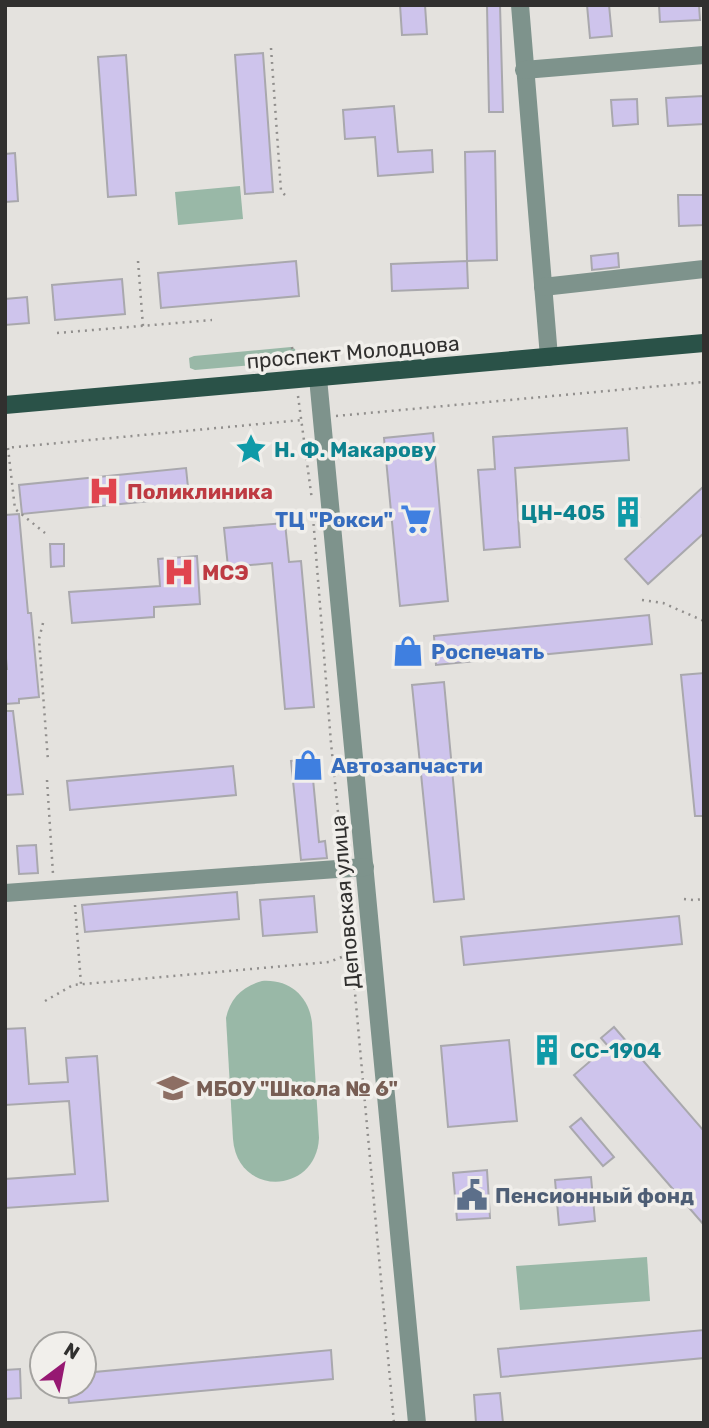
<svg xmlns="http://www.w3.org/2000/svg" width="709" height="1428" font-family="Rubik,sans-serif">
<rect width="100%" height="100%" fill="#e4e2de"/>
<g fill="#99b8a7">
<path d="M240,186l3,33 -65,6 -3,-33z"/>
<path d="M291,347l4,2 2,6 -2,5 -5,2 -95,8 -5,-2 -1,-10 5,-2z"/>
<path d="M262,981c27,-2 47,15 50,42l7,115c-3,57 -82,59 -86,1l-7,-121c4,-20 17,-32 36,-37z"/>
<path d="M647,1257l3,44 -130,9 -4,-44z"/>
</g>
<g fill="#cec4ec" stroke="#a9a8ad" stroke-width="2">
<path d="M400,5h25l2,29 -25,1z"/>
<path d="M487,5h13l3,107h-14z"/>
<path d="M587,5h22l3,31 -22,2z"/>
<path d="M659,5h40l1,15 -40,2z"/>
<path d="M263,53l10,139 -28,2 -10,-139z"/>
<path d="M126,55l10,140 -28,2 -10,-140z"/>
<path d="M703,96l1,28 -36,2 -2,-28z"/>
<path d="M637,99l1,25 -25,2 -2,-26z"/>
<path d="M394,106l4,46 34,-2 1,22 -55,4 -3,-39 -30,2 -2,-29z"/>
<path d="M495,151l2,109 -30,1 -2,-109z"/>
<path d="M15,153l3,48 -13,1v-48z"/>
<path d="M678,195h26v30l-25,1z"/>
<path d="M618,253l1,14 -27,3 -1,-14z"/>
<path d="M296,261l3,35 -138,12 -3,-35z"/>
<path d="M467,261l1,27 -76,3 -1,-27z"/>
<path d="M122,279l3,35 -70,6 -3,-35z"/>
<path d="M27,297l2,26 -24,2v-26z"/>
<path d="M627,428l2,32 -114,8 5,79 -36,3 -6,-80 17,-1 -2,-32z"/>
<path d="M433,433l15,168 -48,5 -16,-168z"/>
<path d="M186,468l3,29 -167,17 -3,-29z"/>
<path d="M704,486v47l-56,51 -23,-25z"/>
<path d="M638,505l2,12 -22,3 -1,-12z"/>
<path d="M19,514l9,99h3l8,84 -20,2v4l-14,1v-35h2l-2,-21v-133z"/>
<path d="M285,523l4,39 12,-1 13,146 -29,2 -13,-146 -44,4 -4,-39z"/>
<path d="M50,544h14v22l-13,1z"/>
<path d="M197,556l3,48 -46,3v10l-82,6 -3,-31 91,-6 -2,-27z"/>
<path d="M649,615l3,29 -216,21 -2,-29z"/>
<path d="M704,673v143h-9l-14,-141z"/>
<path d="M444,682l20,217 -30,3 -22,-217z"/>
<path d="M5,711h8l10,83 -18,1z"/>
<path d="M318,759l2,19 -7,1 6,63 6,-1 2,17 -26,2 -10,-99z"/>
<path d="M233,766l3,29 -166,15 -3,-29z"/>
<path d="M36,845l2,28 -19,1 -2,-28z"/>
<path d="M237,892l2,27 -154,13 -3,-27z"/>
<path d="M314,896l3,36 -54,4 -3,-36z"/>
<path d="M679,916l3,28 -218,21 -3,-28z"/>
<path d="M614,1027l90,104v94l-130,-150 34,-29 -7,-8z"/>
<path d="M25,1028l4,56 39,-2 -2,-24 31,-2 11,145 -103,7v-29l70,-5 -6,-73 -64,4v-76z"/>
<path d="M553,1038l2,23h-13l-2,-22z"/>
<path d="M509,1040l8,81 -69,6 -7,-81z"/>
<path d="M581,1118l33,39 -11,9 -33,-39z"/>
<path d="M487,1170l3,48 -33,2 -4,-47z"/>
<path d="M591,1177l4,44 -36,4 -4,-45z"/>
<path d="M704,1330v28l-203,19 -3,-28z"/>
<path d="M331,1350l2,29 -264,24 -2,-17h17v-13z"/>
<path d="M20,1369l1,29 -16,1v-29z"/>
<path d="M500,1393l3,30h-27l-2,-28z"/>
</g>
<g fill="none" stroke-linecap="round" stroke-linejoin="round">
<g stroke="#918f8d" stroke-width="2.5" stroke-dasharray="2 5" stroke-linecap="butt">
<path d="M271,48l10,143 7,7"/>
<path d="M138,261l5,65"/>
<path d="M57,333l155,-13"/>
<path d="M292,347l2,18"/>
<path d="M298,396l14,104"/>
<path d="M336,416l368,-34"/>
<path d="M5,448l297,-28"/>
<path d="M8,448l7,61 30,24"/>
<path d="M313,517l18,226 11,109"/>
<path d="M642,600l21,3 41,18"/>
<path d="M43,623l-4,16 9,122"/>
<path d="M47,780l6,94"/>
<path d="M345,883l49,540"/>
<path d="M684,899l10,1 10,-1"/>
<path d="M75,905l6,79"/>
<path d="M45,1001l28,-16 256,-23 23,-9"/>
</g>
<g stroke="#7e938c" stroke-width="18">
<path d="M520,5l29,352"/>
<path d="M524,70l180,-15"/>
<path d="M543,287l161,-18"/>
<path d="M318,378l99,1045"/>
<path d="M5,893l360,-26"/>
</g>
<path stroke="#2a5248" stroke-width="18" d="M5,405l699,-62"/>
</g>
<defs>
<symbol id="sight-bare" viewBox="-9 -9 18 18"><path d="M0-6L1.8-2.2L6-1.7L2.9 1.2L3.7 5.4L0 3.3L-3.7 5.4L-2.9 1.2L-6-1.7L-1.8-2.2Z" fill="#0f9aa8" stroke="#f1efeb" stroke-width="2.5" paint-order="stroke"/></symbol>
<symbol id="hospital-bare" viewBox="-9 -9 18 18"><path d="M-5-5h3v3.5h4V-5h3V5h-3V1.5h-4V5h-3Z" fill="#e0444e" stroke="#f1efeb" stroke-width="2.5" paint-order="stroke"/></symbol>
<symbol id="building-bare" viewBox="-9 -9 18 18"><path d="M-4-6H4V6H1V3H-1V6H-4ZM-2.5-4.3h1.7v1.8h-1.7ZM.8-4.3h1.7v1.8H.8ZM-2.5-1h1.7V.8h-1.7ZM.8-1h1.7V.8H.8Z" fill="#0f9aa8" stroke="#f1efeb" stroke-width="2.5" paint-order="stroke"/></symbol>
<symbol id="supermarket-bare" viewBox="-9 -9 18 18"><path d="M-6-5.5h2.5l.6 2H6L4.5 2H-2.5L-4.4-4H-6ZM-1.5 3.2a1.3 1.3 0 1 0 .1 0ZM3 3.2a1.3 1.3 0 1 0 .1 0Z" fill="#3f7fe0" stroke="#f1efeb" stroke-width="2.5" paint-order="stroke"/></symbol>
<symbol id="shop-bare" viewBox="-9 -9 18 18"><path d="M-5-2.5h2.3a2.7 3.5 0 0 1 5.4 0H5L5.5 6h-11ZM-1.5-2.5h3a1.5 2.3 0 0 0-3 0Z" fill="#3f7fe0" stroke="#f1efeb" stroke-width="2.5" paint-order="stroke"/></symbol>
<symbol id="school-bare" viewBox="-9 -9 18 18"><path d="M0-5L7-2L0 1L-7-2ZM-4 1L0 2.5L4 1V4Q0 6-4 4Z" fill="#8d6e63" stroke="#f1efeb" stroke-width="2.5" paint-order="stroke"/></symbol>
<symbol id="civic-bare" viewBox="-9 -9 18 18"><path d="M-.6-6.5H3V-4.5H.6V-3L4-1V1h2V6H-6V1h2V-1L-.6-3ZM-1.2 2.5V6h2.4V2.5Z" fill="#5c6f8a" stroke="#f1efeb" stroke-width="2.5" paint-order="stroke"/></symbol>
</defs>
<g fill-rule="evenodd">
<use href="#sight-bare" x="229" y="427" width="44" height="44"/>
<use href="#hospital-bare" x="82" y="469" width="44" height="44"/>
<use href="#building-bare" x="606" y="490" width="44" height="44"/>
<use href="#supermarket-bare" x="394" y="497" width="44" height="44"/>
<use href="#hospital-bare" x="157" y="550" width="44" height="44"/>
<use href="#shop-bare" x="386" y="629" width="44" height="44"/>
<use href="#shop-bare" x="286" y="743" width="44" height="44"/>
<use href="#building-bare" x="525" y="1028" width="44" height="44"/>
<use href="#school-bare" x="151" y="1066" width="44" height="44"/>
<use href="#civic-bare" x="450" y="1173" width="44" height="44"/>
</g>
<g text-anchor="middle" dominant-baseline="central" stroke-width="7" stroke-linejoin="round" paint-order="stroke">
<g font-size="21" fill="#31302f" stroke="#f1efeb">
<text transform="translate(353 352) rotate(-5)">проспект Молодцова</text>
<text transform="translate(345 902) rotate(-95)">Деповская улица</text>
</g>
<g font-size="21" font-weight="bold" fill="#0d838f" stroke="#f1efeb" text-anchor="start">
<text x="274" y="449">Н. Ф. Макарову</text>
<text x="605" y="512" text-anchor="end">ЦН-405</text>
<text x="570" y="1050">СС-1904</text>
</g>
<g font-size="21" font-weight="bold" fill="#be3a42" stroke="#f1efeb" text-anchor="start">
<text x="127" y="491">Поликлиника</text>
<text x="202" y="572">МСЭ</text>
</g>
<g font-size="21" font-weight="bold" fill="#366cbe" stroke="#f1efeb" text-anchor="start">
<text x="393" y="519" text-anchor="end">ТЦ "Рокси"</text>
<text x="431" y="651">Роспечать</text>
<text x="331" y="765">Автозапчасти</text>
</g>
<g font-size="21" font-weight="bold" fill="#785e54" stroke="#f1efeb" text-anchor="start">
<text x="196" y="1088">МБОУ "Школа № 6"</text>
</g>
<g font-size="21" font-weight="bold" fill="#4e5e75" stroke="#f1efeb" text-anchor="start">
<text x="495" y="1195">Пенсионный фонд</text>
</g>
</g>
<rect width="709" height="1428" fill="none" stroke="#31302f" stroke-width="14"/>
<g transform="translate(63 1365) rotate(32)"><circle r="33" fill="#f1efeb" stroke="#a4a3a0" stroke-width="2"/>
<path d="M0-5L12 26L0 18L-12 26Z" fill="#961872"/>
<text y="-10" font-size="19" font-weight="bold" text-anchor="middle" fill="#31302f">N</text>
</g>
</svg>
